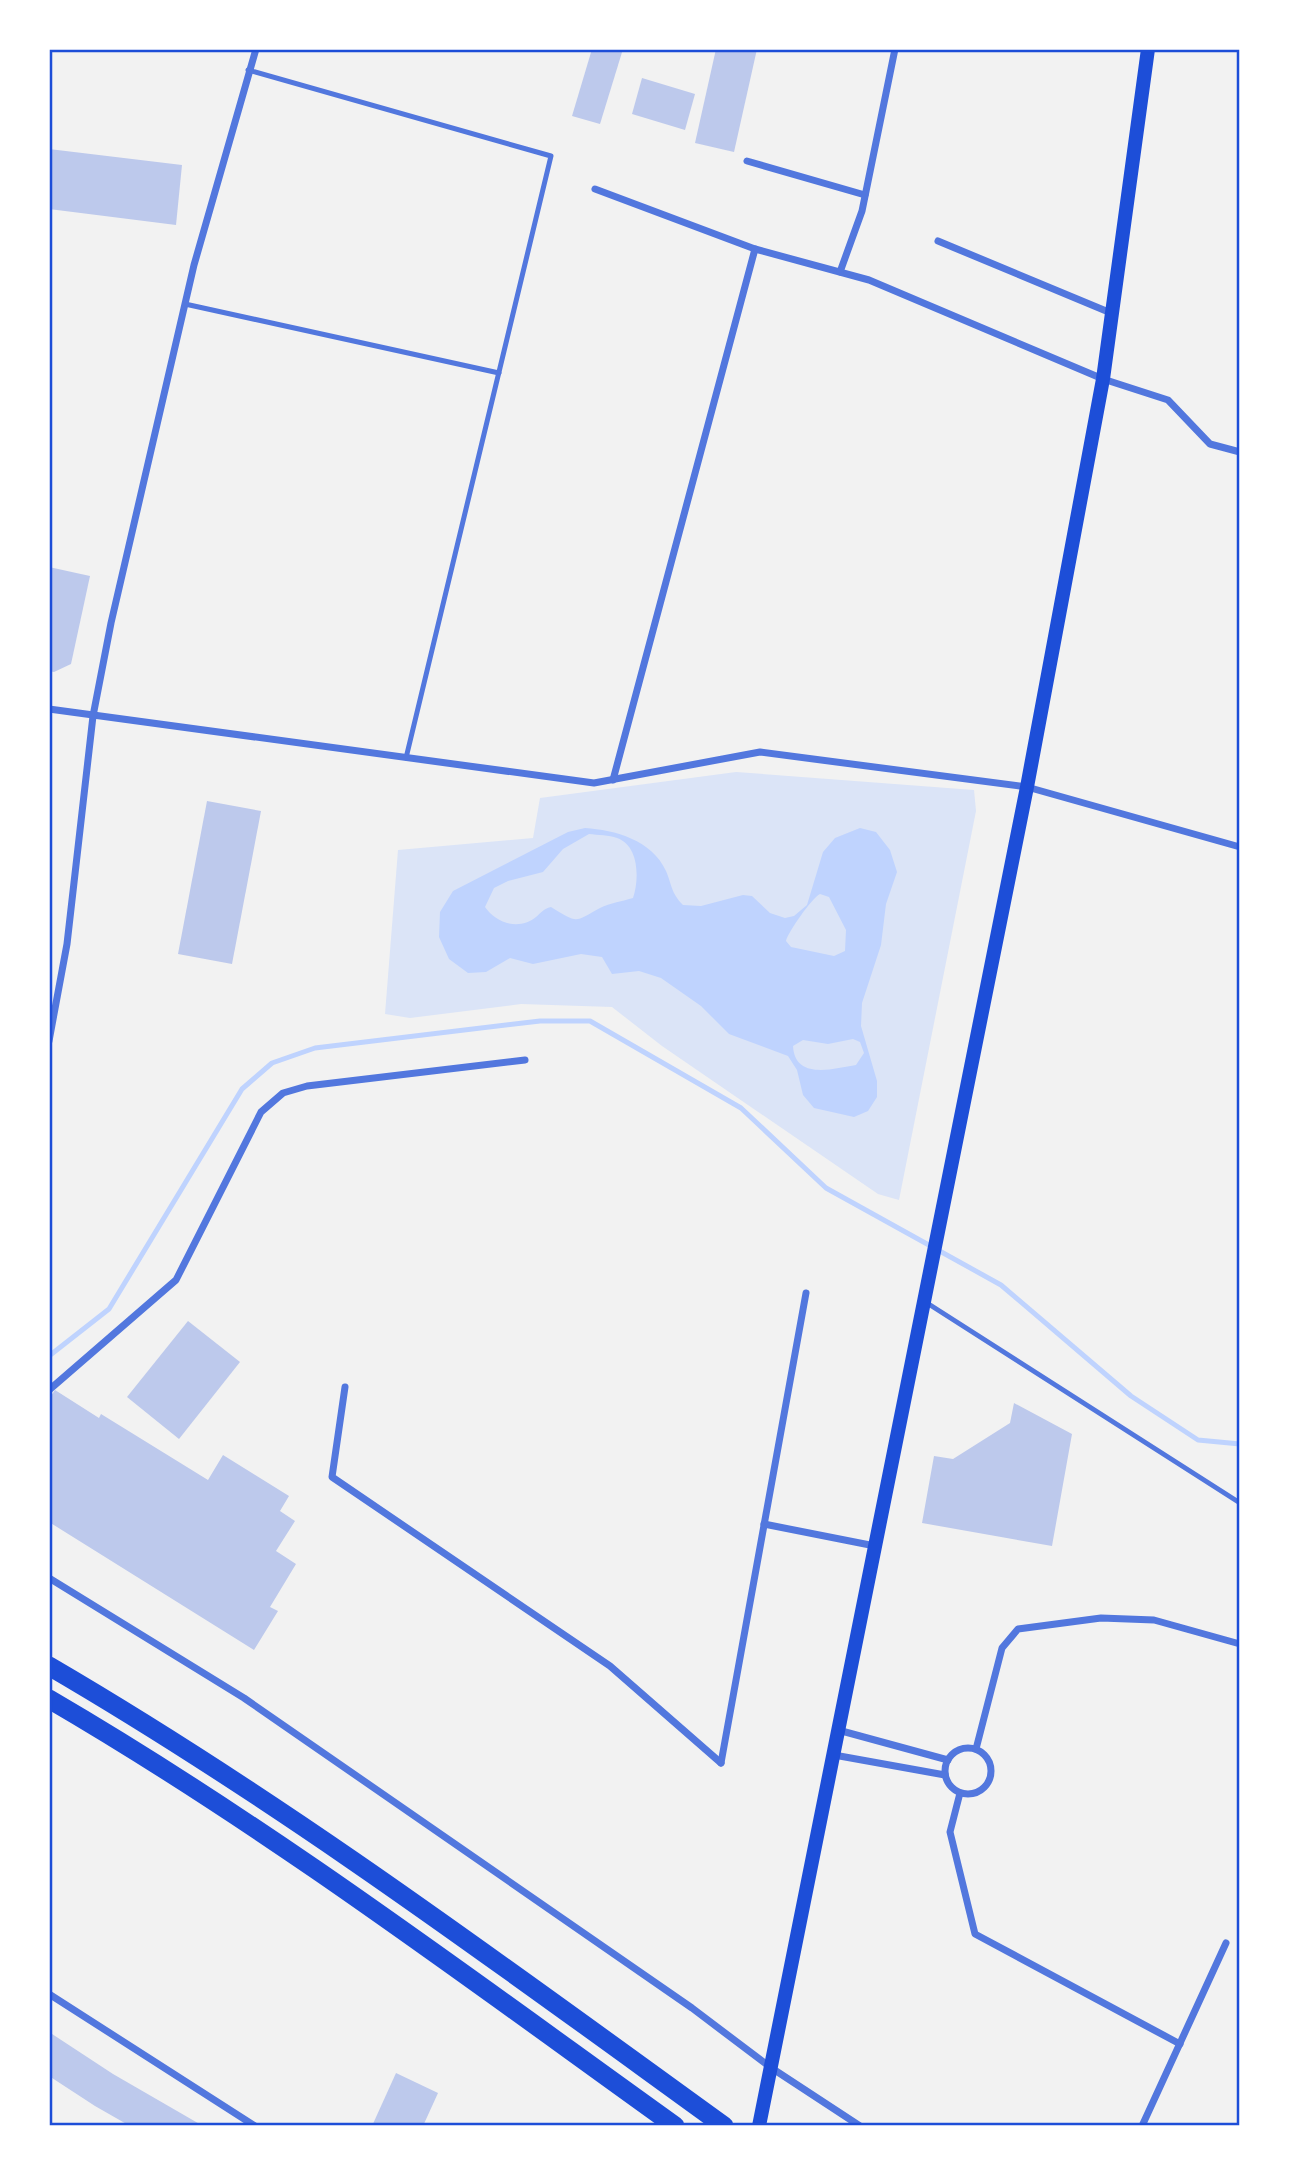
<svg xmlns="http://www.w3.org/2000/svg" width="1289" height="2175" font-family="'IBM Plex Sans',sans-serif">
<rect width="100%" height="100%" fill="#f2f2f2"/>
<path fill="#dbe4f7" d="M736,772l238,18 2,21 -77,389 -21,-6 -216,-148 -50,-39 -91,-3 -111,14 -25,-4 13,-164 135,-12 7,-40z"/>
<path fill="#bfd3fe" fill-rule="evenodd" d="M585,828c30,2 67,12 81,43 6,14 5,22 17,34l18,1 42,-11 9,1 18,17 15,5 9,-2 13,-11 16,-53 12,-14 25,-10 16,4 14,18 7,22 -11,32 -5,41 -19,58 -1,23 16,55v16l-9,14 -14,6 -40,-9 -11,-13 -6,-25 -9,-14 -59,-22 -28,-28 -40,-28 -22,-7 -27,3 -10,-17 -21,-3 -48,10 -23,-6 -24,14 -18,1 -19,-14 -10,-22 1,-25 13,-21 115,-59zM589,834c9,1 20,1 28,4 23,8 22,43 16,60 -10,3 -23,5 -33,10 -26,14 -21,16 -49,-1 -8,2 -9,5 -15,10 -17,14 -40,6 -51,-10l9,-19 14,-7 35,-9 20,-23zM820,894l9,3 17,33 -1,21 -11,5 -43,-9 -5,-6c2,-9 26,-43 34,-47zM853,1039l7,3 4,11 -8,12c-24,4 -61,15 -63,-19l10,-6 25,4z"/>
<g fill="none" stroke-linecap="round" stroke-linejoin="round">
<path stroke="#bfd3fe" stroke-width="5" d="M49,1356l60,-47 133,-220 30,-26 43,-15 225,-27h50l151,87 85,80 175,97 130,111 67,44 42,4"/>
</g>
<g fill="#bdc9ec">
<path d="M592,49h31l-23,75 -28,-8z"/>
<path d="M716,49h41l-23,103 -39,-9z"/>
<path d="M642,78l53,16 -10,36 -53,-16z"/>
<path d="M49,149l133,16 -6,60 -127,-16z"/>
<path d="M49,567l41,9 -19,88 -17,8 -5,-1z"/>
<path d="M207,801l54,10 -29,153 -54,-10z"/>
<path d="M188,1321l52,41 -61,77 -52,-42z"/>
<path d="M55,1390l44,28 2,-4 107,66 15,-25 66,41 -9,15 15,10 -19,30 20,13 -26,43 8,4 -24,39 -205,-128v-123z"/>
<path d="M1014,1403l58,31 -20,112 -130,-23 12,-67 19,3 57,-36z"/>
<path d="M49,2032l64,42 90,52h-73l-35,-20 -46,-30z"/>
<path d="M396,2073l42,20 -15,33h-51z"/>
</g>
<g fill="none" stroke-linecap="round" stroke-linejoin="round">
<g stroke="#5277de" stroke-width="5">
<path d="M248,70l303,86 -145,602"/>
<path d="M185,304l314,69"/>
<path d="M927,1303l313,200"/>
</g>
<g stroke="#5277de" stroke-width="7">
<path d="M747,161l118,34"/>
<path d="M595,189l160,60 114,31 234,99 65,21 42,44 30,8"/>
<path d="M938,241l173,72"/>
<path d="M840,272l22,-61 33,-162"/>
<path d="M49,709l545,74 166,-31 267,35 213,60"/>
<path d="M613,780l142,-531"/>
<path d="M49,1041l18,-97 26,-228 18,-93 83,-358 62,-216"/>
<path d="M345,1387l-13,90 278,189 111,97"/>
<path d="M49,1390l127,-110 85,-168 22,-19 24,-7 218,-26"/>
<path d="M764,1524l111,22"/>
<path d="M49,1578l195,120 448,310 78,59 90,59"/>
<path d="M838,1730l110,30"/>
<circle cx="968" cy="1771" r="23"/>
<path d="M976,1749l26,-101 16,-19 83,-11 53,2 86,24"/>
<path d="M834,1755l111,20"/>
<path d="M721,1763l85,-470"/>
<path d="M960,1793l-10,39 25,102 205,110"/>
<path d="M49,1994l206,132"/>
<path d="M1142,2126l84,-183"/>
</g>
<path stroke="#1d4ed8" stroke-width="14" d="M759,2126l268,-1339 76,-408 45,-330"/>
<g stroke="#1d4ed8" stroke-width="19">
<path d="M49,1666c235,137 455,301 675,460"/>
<path d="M49,1699c218,127 421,280 626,427"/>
</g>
</g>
<rect width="1289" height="2175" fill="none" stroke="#ffffff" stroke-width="102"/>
<rect x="51" y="51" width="1187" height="2073" fill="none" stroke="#1d4ed8" stroke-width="2.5"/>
</svg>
